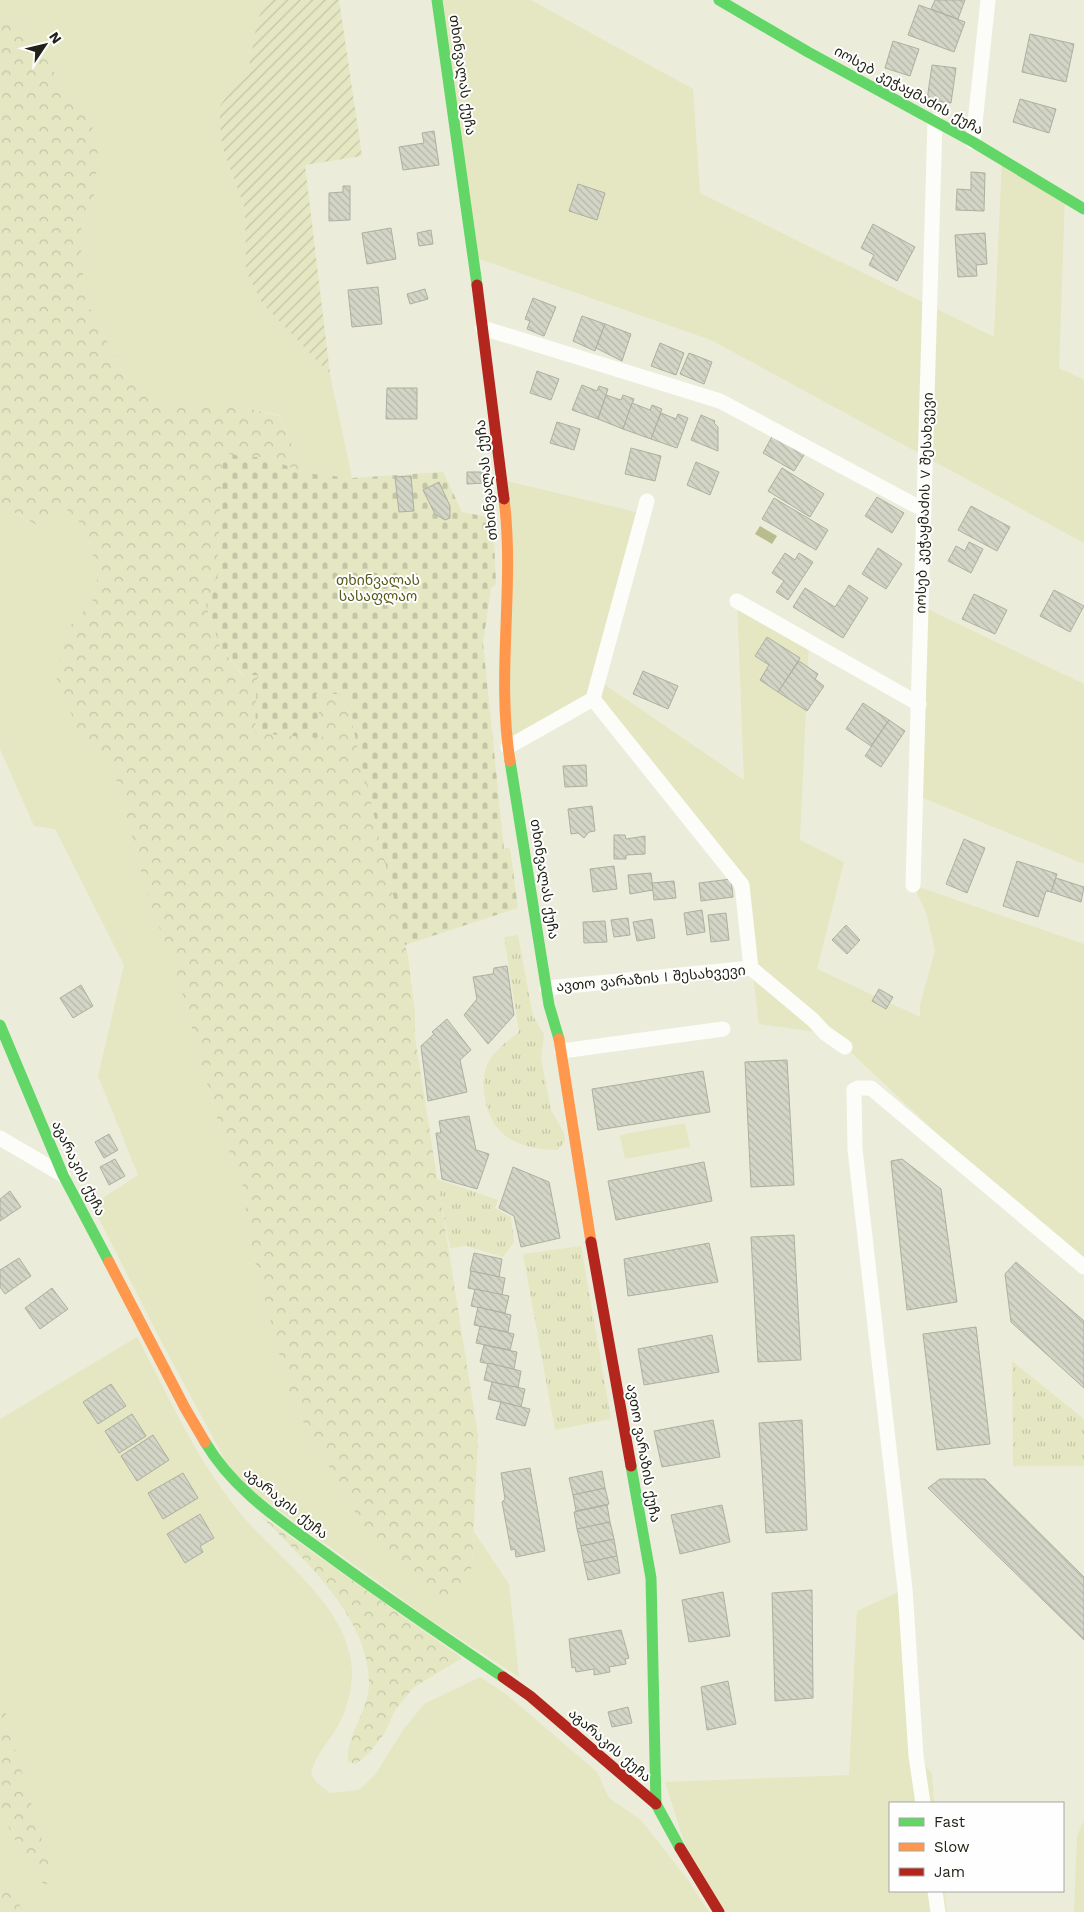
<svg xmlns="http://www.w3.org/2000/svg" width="1084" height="1912" font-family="'Work Sans','Noto Sans Georgian',sans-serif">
<defs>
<pattern id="forest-crowns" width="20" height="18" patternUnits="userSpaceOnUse" patternTransform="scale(1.25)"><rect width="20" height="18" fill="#e4e7c1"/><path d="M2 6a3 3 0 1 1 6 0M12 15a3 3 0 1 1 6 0" fill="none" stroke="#c3c6a5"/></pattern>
<pattern id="cemetery-stones" width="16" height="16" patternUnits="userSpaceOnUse" patternTransform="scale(1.25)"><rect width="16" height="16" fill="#e4e7c1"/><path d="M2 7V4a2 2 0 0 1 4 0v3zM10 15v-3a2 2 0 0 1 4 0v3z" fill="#c3c6a5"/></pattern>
<pattern id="park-tufts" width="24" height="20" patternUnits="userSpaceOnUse" patternTransform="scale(1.25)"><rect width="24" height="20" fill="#e4e7c1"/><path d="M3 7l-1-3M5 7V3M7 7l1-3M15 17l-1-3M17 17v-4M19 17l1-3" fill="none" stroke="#c3c6a5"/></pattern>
<pattern id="garden-furrows" width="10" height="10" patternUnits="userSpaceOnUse" patternTransform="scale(1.25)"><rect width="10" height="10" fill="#e4e7c1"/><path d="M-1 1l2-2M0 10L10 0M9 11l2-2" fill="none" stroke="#c3c6a5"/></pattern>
<pattern id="building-back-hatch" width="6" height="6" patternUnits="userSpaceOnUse" patternTransform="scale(1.25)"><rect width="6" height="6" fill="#d3d5c6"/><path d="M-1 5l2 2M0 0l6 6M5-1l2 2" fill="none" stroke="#b5b7a9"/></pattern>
</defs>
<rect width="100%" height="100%" fill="#ebedda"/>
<g fill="#e4e7c1">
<path d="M0,0h266l-9,22 -8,45 -30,40 3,39 23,63 1,62 16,32 68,71 22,104 -47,-5 -26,-58 -36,-8 -80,-5 -37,-25 -41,-78 -5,-67 15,-40 -32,-106 -23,-36 -23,-29 -17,-15z"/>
<path d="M442,0h89l162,89 7,104 294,144 8,-178 63,38 -6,171 25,12v163l-373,-203 -237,-83z"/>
<path d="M503,480l141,34 -46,166 146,100 -7,-179 72,41 -9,198 44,22 -27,107 103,48v-12l15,-55 -9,-38 -13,-27 171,59v323l-121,-109 -123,-116 -15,-9 -66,-9 -17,-139 -149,-186 -85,48z"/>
<path d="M0,504l35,21 30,-17 18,18 16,47 -7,29 -11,135 30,23 39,144 25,64 44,158 23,56 9,65 41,155 68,119 37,38 75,8 2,-35 35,52 10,93 -90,-58 -178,-129 -25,-28 -66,-123 -68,-134 46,-30 -40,-99 26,-111 -69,-136 -21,-3 -34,-77z"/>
<path d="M921,606l163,78v180l-168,-69z"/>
<path d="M685,1123l5,24 -65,12 -5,-24z"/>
<path d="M137,1337c22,41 42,84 66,124 11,17 24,36 37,52 38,45 109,94 112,157 1,16 -5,38 -12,52 -9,18 -25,32 -29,52l6,9 13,10 29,-3 16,-15 28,-45 21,-26 56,-27 26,17 91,78 12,26 32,22 47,60 21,32h-709v-493z"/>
<path d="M905,1589l11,166 16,19 2,29h-44v88h54l3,21h-228l-24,-36 -30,-94 184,-7 8,-164z"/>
<path d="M1084,1820v92h-10l3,-76z"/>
</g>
<g fill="url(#forest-crowns)">
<path d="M0,6l17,15 23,29 23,36 26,31 9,29 -3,46 -15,40 5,67 41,78 38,25 79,5 36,9 26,57 -38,-15 -44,-4 -6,121 -11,31 14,40 23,30 14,-1 65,62 -6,-43h29l63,262 7,58v24l63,397 -6,132 -16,29 -14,12 -82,-87 -68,-119 -41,-155 -9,-65 -23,-56 -44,-158 -25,-64 -39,-144 -30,-23 -25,-60 12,-49 24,-26 7,-29 -16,-47 -18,-18 -29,17 -36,-21z"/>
<path d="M261,1516l201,142 -49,30 -18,22 -11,24 -15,19 -13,11 -8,-2c-2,-28 20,-49 21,-77 1,-67 -64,-124 -108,-169z"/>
<path d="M0,1689l12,50 40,134 -7,14 -34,-54 -11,-30z"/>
<path d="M0,1871l24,41h-24z"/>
</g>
<path fill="url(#cemetery-stones)" d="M223,454l44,4 38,15 47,5 91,-6 19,40 31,6 3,66 -5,4 -8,55 21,206 6,-1 8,60 -113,37 -60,-251h-29l6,44 -67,-5 2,-58 -13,1 -24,-30 -14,-41 11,-30z"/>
<g fill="url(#park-tufts)">
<path d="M518,935l15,81 11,19 -3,23 10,52 13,23 1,8 -7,9c-41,0 -70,-15 -74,-59 -1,-12 0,-23 7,-33 7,-11 18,-18 28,-26l-15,-95z"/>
<path d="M437,1179l61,21 -3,8 16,9 3,25 -11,15 -37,-11 -16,2z"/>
<path d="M581,1246l30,173 -56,11 -32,-176z"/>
<path d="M1012,1361l72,58v47h-71z"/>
</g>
<path fill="url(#garden-furrows)" d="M266,0h73l23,156 -57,9 25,209 -68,-71 -16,-32 -1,-62 -23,-63 -3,-39 30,-40 8,-45z"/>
<path fill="#b9bd8e" d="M760,526l17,10 -5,8 -17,-10z"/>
<g fill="url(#building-back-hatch)" stroke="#adafa0">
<path d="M935,0h30l-7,19 -27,-10z"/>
<path d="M919,5l46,17 -11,30 -46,-17z"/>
<path d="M1030,34l44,10 -8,38 -44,-10z"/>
<path d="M893,41l26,8 -9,27 -25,-8z"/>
<path d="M932,65l24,3 -5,35 -24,-3z"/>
<path d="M1020,99l36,10 -7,24 -36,-11z"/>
<path d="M434,131l5,34 -36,5 -4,-23 25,-4 -2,-10z"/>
<path d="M971,172l14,1 -1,38 -28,-1 1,-21 14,1z"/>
<path d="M578,184l27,9 -8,27 -28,-9z"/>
<path d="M343,186h7v34l-21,1v-28l14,-1z"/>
<path d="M873,224l42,23 -18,34 -28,-16 5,-10 -13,-7z"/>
<path d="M391,228l5,31 -29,5 -5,-31z"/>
<path d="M431,230l2,14 -14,2 -2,-13z"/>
<path d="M985,233l2,31 -11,1 1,11 -19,1 -3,-42z"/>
<path d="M378,287l4,37 -30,3 -4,-37z"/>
<path d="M425,289l3,10 -18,5 -3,-10z"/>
<path d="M533,298l23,9 -12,29 -17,-7 3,-8 -5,-2z"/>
<path d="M582,316l23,8 -10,27 -22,-10z"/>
<path d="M605,324l26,10 -9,27 -26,-13z"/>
<path d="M660,343l24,10 -8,22 -25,-9z"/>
<path d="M689,353l23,9 -8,22 -24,-10z"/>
<path d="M537,371l22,8 -8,21 -21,-7z"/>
<path d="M582,385l15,6 2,-5 9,3 -10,30 -26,-9z"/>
<path d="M387,388h30v31h-31z"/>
<path d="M606,395l15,5 2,-5 11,4 -11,30 -25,-10z"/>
<path d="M632,403l18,7 2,-5 10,4 -11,30 -28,-10z"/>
<path d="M661,413l15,6 2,-5 10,4 -11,30 -26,-9z"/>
<path d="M701,415l14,6 -1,2 4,4v24l-27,-11z"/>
<path d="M557,422l23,7 -6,21 -24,-7z"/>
<path d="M775,431l32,19 -13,21 -31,-18z"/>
<path d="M631,448l30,8 -6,25 -30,-7z"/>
<path d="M696,462l23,10 -9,23 -23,-10z"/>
<path d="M782,468l42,26 -14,23 -42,-26z"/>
<path d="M467,472h16l1,11 -17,1z"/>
<path d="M411,476l3,35 -15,1 -4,-35z"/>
<path d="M439,482l11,24v12l-5,2 -10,-6 -12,-24z"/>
<path d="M877,497l27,16 -12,20 -27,-17z"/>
<path d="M774,498l54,32 -12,20 -54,-31z"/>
<path d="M971,506l39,21 -13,24 -39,-21z"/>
<path d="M969,542l14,7 -12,24 -23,-12 8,-15 9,5z"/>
<path d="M878,548l24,16 -16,25 -24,-15z"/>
<path d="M785,553l10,7 4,-7 14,9 -25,38 -12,-8 8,-11 -12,-8z"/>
<path d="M849,585l19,13 -25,40 -50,-31 12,-19 30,19z"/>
<path d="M1054,590l30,16 -14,26 -30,-16z"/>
<path d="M974,594l33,16 -12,24 -33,-15z"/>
<path d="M767,637l33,21 -22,34 -18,-12 9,-15 -14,-9z"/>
<path d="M799,661l19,13 -3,5 9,7 -17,25 -29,-19z"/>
<path d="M643,671l35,15 -10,23 -35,-15z"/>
<path d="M863,703l26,17 -18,26 -25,-17z"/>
<path d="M889,720l16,11 -24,36 -16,-11z"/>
<path d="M586,765l1,21 -22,1 -2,-21z"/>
<path d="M592,806l3,25 -6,1 -5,6 -6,-5 -7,1 -3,-25z"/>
<path d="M614,835h11l1,4 19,-3v18l-19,1v4h-12z"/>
<path d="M964,839l21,9 -18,45 -21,-9z"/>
<path d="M1017,861l40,13 -6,18 -5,-1 -8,26 -35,-11z"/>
<path d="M614,866l3,23 -24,3 -3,-23z"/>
<path d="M651,873l2,17 -23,4 -2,-19z"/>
<path d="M1056,878l28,9 -3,15 -30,-10z"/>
<path d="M731,879l2,18 -32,4 -2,-18z"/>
<path d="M674,881l2,17 -22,2 -2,-17z"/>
<path d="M702,910l3,22 -18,3 -3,-22z"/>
<path d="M726,913l3,27 -18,2 -3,-27z"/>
<path d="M628,918l2,17 -16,2 -3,-17z"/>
<path d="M652,919l3,19 -18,3 -4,-19z"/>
<path d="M605,921l2,21 -23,1 -1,-21z"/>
<path d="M846,925l14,15 -13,14 -15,-14z"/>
<path d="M507,966l7,49 -26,29 -24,-29 13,-16 -4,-22 20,-3 1,-6z"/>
<path d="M81,985l12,21 -20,12 -13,-20z"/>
<path d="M879,989l14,8 -7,12 -14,-8z"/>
<path d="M447,1019l24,31 -11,10 7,32 -39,9 -7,-55 13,-12 -2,-2z"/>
<path d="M787,1060l7,125 -43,2 -6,-125z"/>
<path d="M703,1071l7,41 -112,18 -6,-41z"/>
<path d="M469,1116l7,34 13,4 -12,35 -35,-10 -6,-46h5l-2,-12z"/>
<path d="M109,1134l9,16 -14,8 -9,-16z"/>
<path d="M115,1159l10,17 -16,9 -9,-18z"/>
<path d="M902,1159l39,30 16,113 -50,8 -16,-149z"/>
<path d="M704,1162l8,39 -96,19 -8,-39z"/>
<path d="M513,1167l36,15 11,56 -39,9 -7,-31 -15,-8z"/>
<path d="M10,1191l11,16 -21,14v-22z"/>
<path d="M794,1235l7,125 -43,2 -7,-125z"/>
<path d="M709,1243l9,39 -90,14 -4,-37z"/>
<path d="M474,1253l28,6 -3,18 -29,-6z"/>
<path d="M19,1258l12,18 -26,18 -5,-7v-17z"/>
<path d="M1016,1262l68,59v67l-73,-66 -6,-48z"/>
<path d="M471,1271l34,7 -3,17 -34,-7z"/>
<path d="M52,1288l16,21 -28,20 -15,-21z"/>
<path d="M475,1289l34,7 -4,17 -34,-7z"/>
<path d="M478,1307l33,8 -3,17 -34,-7z"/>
<path d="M480,1326l34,8 -4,16 -34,-7z"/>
<path d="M976,1327l14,117 -53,6 -14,-116z"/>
<path d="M712,1335l7,37 -75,13 -6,-36z"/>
<path d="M484,1345l33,7 -3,17 -34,-7z"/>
<path d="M488,1363l33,8 -3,17 -34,-8z"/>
<path d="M492,1382l33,7 -4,18 -33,-8z"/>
<path d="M111,1384l15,22 -28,18 -15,-22z"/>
<path d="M501,1402l29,7 -5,17 -29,-7z"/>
<path d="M132,1414l14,22 -27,17 -14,-22z"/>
<path d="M713,1420l7,37 -58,10 -8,-36z"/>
<path d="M802,1420l5,110 -41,3 -7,-110z"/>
<path d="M153,1435l16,25 -32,21 -16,-25z"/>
<path d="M530,1468l15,83 -29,6 -1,-8 -4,1 -9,-48 3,-3 -4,-26z"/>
<path d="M602,1471l3,17 -32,7 -4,-17z"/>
<path d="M183,1473l15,25 -35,21 -15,-26z"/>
<path d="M940,1479h45l99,98v63l-156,-152z"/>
<path d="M605,1488l4,16 -33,7 -3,-16z"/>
<path d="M607,1505l3,17 -33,7 -3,-17z"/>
<path d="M722,1505l8,37 -50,12 -9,-39z"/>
<path d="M200,1514l14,24 -14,8 3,6 -18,11 -18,-29z"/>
<path d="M610,1522l4,17 -33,7 -4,-17z"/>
<path d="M614,1539l3,17 -33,7 -3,-17z"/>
<path d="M617,1556l3,17 -32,7 -4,-17z"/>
<path d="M812,1590l1,108 -38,3 -3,-108z"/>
<path d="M723,1592l7,44 -41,6 -7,-42z"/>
<path d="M621,1630l8,28 -4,1 1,5 -17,3 1,5 -16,3v-6l-18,3 -1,-5 -3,1 -3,-29z"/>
<path d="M728,1681l8,43 -29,6 -6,-43z"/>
<path d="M628,1707l4,16 -20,4 -4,-15z"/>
</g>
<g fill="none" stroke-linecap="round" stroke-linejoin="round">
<g stroke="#fcfcf9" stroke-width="15">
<path d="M973,142l15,-142"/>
<path d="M483,328l237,73 204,109"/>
<path d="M737,601l182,103"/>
<path d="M593,699l149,186 9,83"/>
<path d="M508,747l85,-48 54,-198"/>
<path d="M913,885l22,-764"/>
<path d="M547,988l204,-20 62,52 12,13 20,14"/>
<path d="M562,1051l161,-22"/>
<path d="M0,1138l63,37"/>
<path d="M923,1803l-7,-47 -11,-167 -50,-440 -1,-59 4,-2h13l213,179"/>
<path d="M935,1891l3,21"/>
</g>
<g stroke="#63d668" stroke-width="11">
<path d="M437,0l40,285"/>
<path d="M719,0l89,52 165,90 111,67"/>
<path d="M510,761l39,244 10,34"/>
<path d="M0,1025l63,150 46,87"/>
<path d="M205,1442c29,49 75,78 120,111 58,43 118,83 178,124"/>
<path d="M631,1466l20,112 5,226 24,44"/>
</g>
<g stroke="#ff974d" stroke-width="11">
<path d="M504,499c11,87 -8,174 6,262"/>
<path d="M559,1039l32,203"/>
<path d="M109,1262l76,146 20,34"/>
</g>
<g stroke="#b3261e" stroke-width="11">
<path d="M477,285l27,214"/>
<path d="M591,1242l40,224"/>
<path d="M503,1677l27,19 126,108"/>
<path d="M680,1848l39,64"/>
</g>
</g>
<g text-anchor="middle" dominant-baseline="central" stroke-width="4" stroke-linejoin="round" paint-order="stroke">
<g font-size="14" fill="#222316" stroke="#fefefe">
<text transform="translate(463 75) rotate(82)">თხინვალას ქუჩა</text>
<text transform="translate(909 90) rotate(29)">იოსებ კეჭაყმაძის ქუჩა</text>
<text transform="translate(486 480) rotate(-96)">თხინვალას ქუჩა</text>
<text transform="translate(924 503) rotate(-88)">იოსებ კეჭაყმაძის V შესახვევი</text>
<text transform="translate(545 879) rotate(81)">თხინვალას ქუჩა</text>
<text transform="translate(651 978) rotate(-5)">ავთო ვარაზის I შესახვევი</text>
<text transform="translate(79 1168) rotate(64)">აგარაკის ქუჩა</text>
<text transform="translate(644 1453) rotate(80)">ავთო ვარაზის ქუჩა</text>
<text transform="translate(286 1503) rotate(39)">აგარაკის ქუჩა</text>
<text transform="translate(610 1745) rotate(41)">აგარაკის ქუჩა</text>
</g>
<g font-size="14" fill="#575916" stroke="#fefefe">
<text x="378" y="580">თხინვალას<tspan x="378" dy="16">სასაფლაო</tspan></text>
</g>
</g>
<rect x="889" y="1802" width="175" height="90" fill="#fefefe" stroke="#a6a6a1"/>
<rect x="899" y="1818" width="25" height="8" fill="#63d668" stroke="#a6a6a1"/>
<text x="934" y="1827" font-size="15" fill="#222316">Fast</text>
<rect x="899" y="1843" width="25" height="8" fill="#ff974d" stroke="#a6a6a1"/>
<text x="934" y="1852" font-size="15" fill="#222316">Slow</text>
<rect x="899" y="1868" width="25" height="8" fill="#b3261e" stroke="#a6a6a1"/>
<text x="934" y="1877" font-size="15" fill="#222316">Jam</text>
<g transform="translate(45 45) rotate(55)" stroke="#fefefe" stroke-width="4" paint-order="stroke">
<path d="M0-4L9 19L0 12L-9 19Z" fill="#222316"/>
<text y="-8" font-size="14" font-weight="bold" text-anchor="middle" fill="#222316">N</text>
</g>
</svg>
